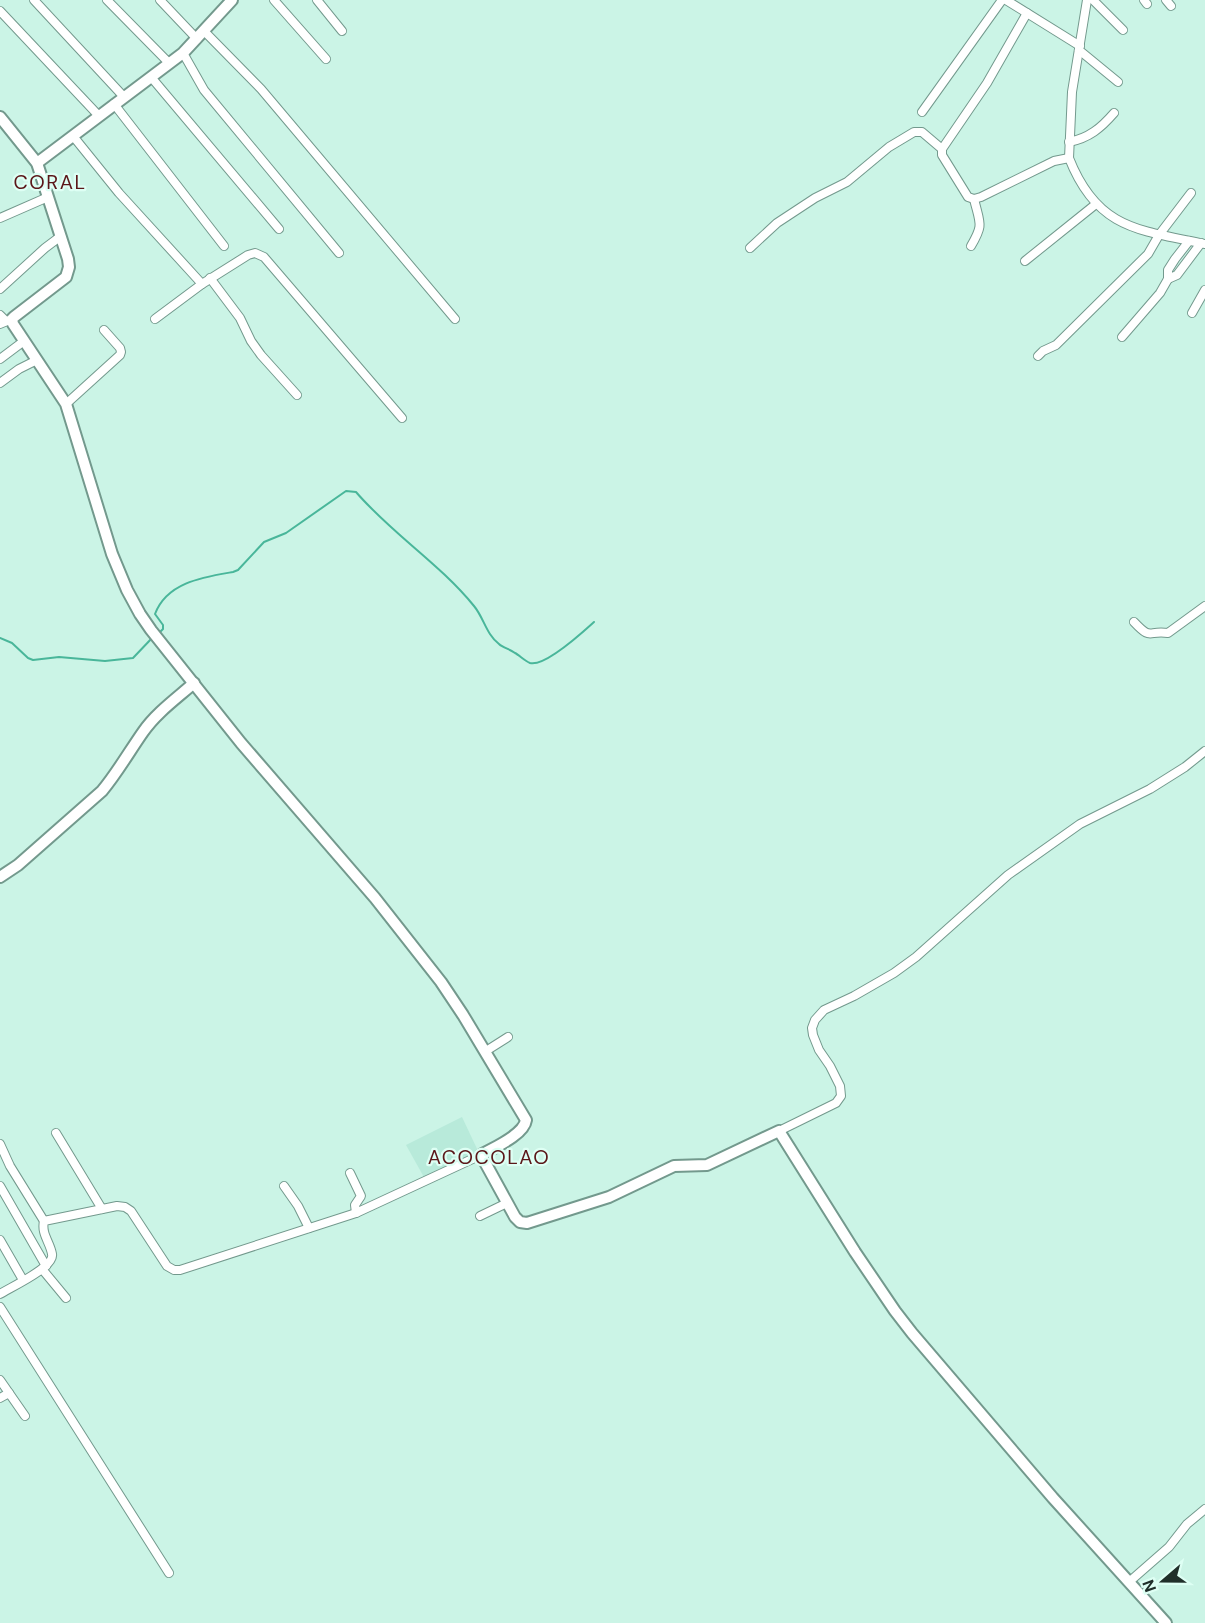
<svg xmlns="http://www.w3.org/2000/svg" width="1205" height="1623" font-family="'DM Sans',sans-serif">
<rect width="100%" height="100%" fill="#cbf4e6"/>
<path fill="#b8eada" d="M462,1117l17,36 -54,26 -19,-34z"/>
<g fill="none" stroke-linecap="round" stroke-linejoin="round">
<g stroke="#49b69a" stroke-width="2">
<path d="M158,634l5,-5v-4l-8,-11c12,-32 49,-37 78,-42l5,-2 26,-28 22,-9 60,-42 10,1c36,42 83,71 118,114 10,12 12,28 25,38 4,4 11,5 16,9 4,2 10,8 15,10 15,4 53,-31 64,-41"/>
<path d="M0,638l12,5 16,15 5,2 26,-3 46,4 28,-3 20,-21"/>
</g>
<defs>
<g id="street">
<path d="M34,0l90,97"/>
<path d="M107,0l62,63"/>
<path d="M160,0l37,39"/>
<path d="M274,0l52,59"/>
<path d="M317,0l25,31"/>
<path d="M1006,0l74,46"/>
<path d="M1087,0l-15,92 -3,66c28,71 69,72 136,86"/>
<path d="M1093,0l30,30"/>
<path d="M1144,0l3,4"/>
<path d="M1166,0l5,6"/>
<path d="M0,11l99,105"/>
<path d="M1027,13l-40,70 -45,66v6l26,42 6,2 7,-2 73,-36 15,-3"/>
<path d="M204,31l57,58 194,230"/>
<path d="M1079,50l39,32"/>
<path d="M183,53l21,37 135,163"/>
<path d="M151,77l128,152"/>
<path d="M114,104l110,142"/>
<path d="M922,112l80,-112"/>
<path d="M73,136l46,57 83,91 46,-29 7,-2 9,4 138,161"/>
<path d="M1069,142c20,-4 32,-14 45,-29"/>
<path d="M0,218l48,-21"/>
<path d="M971,246c13,-22 9,-22 3,-47"/>
<path d="M750,248l27,-25 38,-25 32,-16 42,-35 25,-15h8l20,17"/>
<path d="M1025,261l71,-57"/>
<path d="M210,278l30,40 11,23 10,14 36,40"/>
<path d="M1168,279l9,-4 24,-32"/>
<path d="M0,289l45,-41 16,-12"/>
<path d="M1192,313l13,-23"/>
<path d="M0,315l6,6"/>
<path d="M155,319l47,-35"/>
<path d="M0,324l12,-5"/>
<path d="M1122,337l38,-44 8,-14v-9l7,-11 14,-18"/>
<path d="M1038,356l5,-5 13,-6 92,-91 11,-19 32,-42"/>
<path d="M0,359l24,-18"/>
<path d="M0,383l19,-14 18,-9"/>
<path d="M66,404l54,-49 1,-3 -1,-4 -16,-18"/>
<path d="M1134,622c18,19 13,8 34,11l37,-27"/>
<path d="M486,1051l22,-14"/>
<path d="M779,1131l57,-28 5,-7 -1,-10 -10,-20 -11,-16 -6,-15 -1,-7 3,-8 9,-10 30,-14 40,-23 22,-16 92,-82 72,-51 70,-35 35,-22 20,-16"/>
<path d="M56,1133l46,76"/>
<path d="M0,1144l10,22 34,55"/>
<path d="M350,1173l11,23 -6,9 1,8"/>
<path d="M0,1186l46,80"/>
<path d="M284,1186l14,20 11,22"/>
<path d="M480,1216l27,-13"/>
<path d="M0,1240l23,40"/>
<path d="M42,1269l24,29"/>
<path d="M0,1294c11,-7 55,-27 52,-40 -2,-12 -11,-20 -8,-33l73,-15 8,1 6,4 36,55 7,4h6l176,-57 125,-58"/>
<path d="M0,1307l169,266"/>
<path d="M0,1380l25,36"/>
<path d="M0,1398l9,-5"/>
<path d="M1129,1582l40,-35 18,-23 18,-15"/>
</g>
<g id="secondary">
<path d="M0,117l37,46 31,96 1,8 -3,10 -52,40 -2,2 1,5 53,80 46,150 15,36 13,24 11,16 90,113 134,155 66,84 22,33 63,105c-2,15 -33,28 -45,35l34,62 5,5 7,1 82,-26 65,-31 33,-1 72,-34 76,121 40,59 17,22 141,165 113,125"/>
<path d="M37,163l146,-110 49,-53"/>
<path d="M0,877l18,-12 84,-74c15,-18 27,-39 41,-59 13,-19 34,-34 51,-49"/>
</g>
</defs>
<use href="#street" stroke="#73998d" stroke-width="10"/>
<use href="#secondary" stroke="#73998d" stroke-width="14"/>
<use href="#street" stroke="#fff" stroke-width="8"/>
<use href="#secondary" stroke="#fff" stroke-width="10"/>
</g>
<g text-anchor="middle" dominant-baseline="central" stroke-width="4.5" stroke-linejoin="round" paint-order="stroke">
<g font-size="20" letter-spacing="1.5" fill="#5b1719" stroke="#defff4">
<text x="50" y="182">CORAL</text>
<text x="489" y="1157">ACOCOLAO</text>
</g>
</g>
<g transform="translate(1163 1581) rotate(250)" stroke="#defff4" stroke-width="4.5" paint-order="stroke">
<path d="M0-4.5L10 22L0 15L-10 22Z" fill="#202f2a"/>
<text y="-9" font-size="16" font-weight="bold" text-anchor="middle" fill="#202f2a">N</text>
</g>
</svg>
